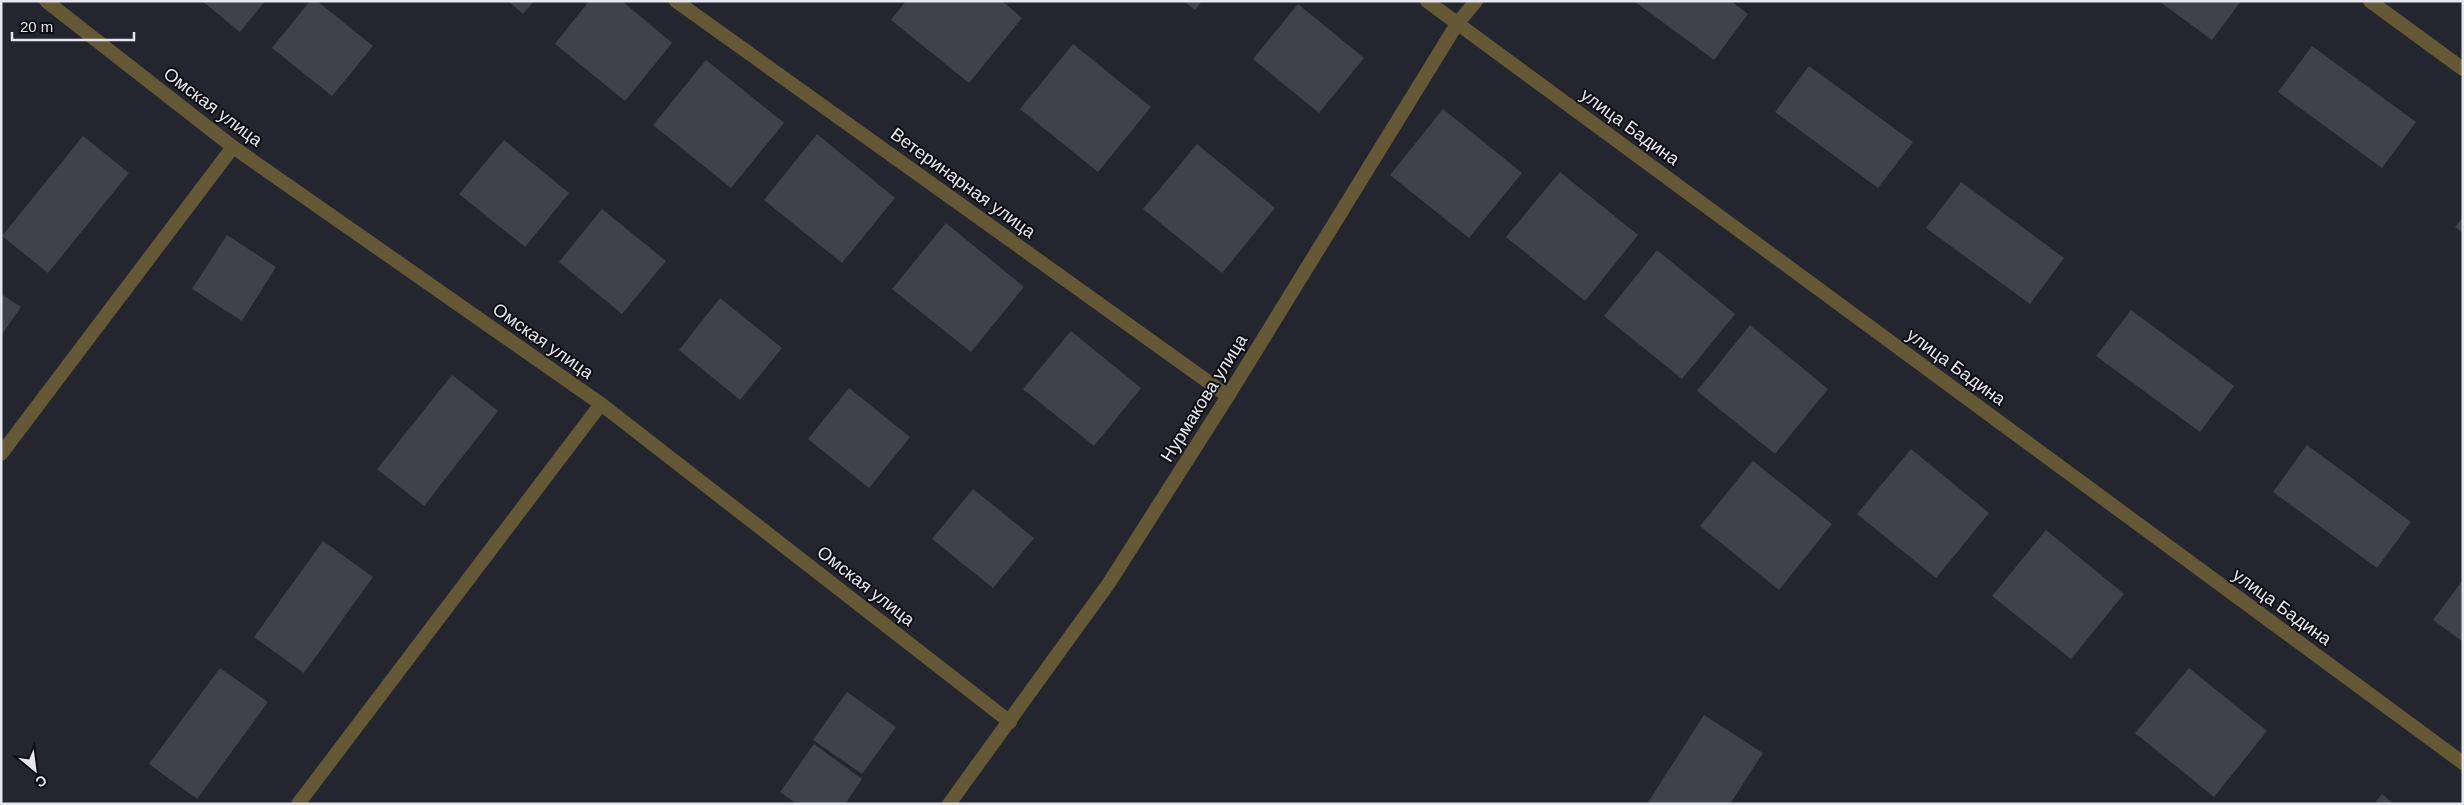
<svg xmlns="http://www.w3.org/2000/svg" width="2464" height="805" font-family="Arial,sans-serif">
<rect width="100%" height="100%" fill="#23252f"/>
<g fill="#41414c">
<path d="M202,1h63l-25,31z"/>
<path d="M310,1h7l56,45 -41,50 -60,-48z"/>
<path d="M508,1h26l-11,13z"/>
<path d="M589,1h33l50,42 -47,58 -70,-57z"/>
<path d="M906,1h96l20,17 -53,65 -78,-63z"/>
<path d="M1184,1h18l-7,9z"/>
<path d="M1634,1h97l17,13 -34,46z"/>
<path d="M2159,1h82l-29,39z"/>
<path d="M1298,4l66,54 -45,55 -66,-54z"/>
<path d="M1073,44l78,63 -53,65 -78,-63z"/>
<path d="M2312,46l104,76 -34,46 -104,-76z"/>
<path d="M706,60l78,63 -53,65 -78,-63z"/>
<path d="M1809,66l104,76 -35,46 -103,-76z"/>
<path d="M1443,109l79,64 -53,65 -79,-63z"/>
<path d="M817,134l78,64 -53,65 -78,-63z"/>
<path d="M83,136l46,37 -81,100 -46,-37z"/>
<path d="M504,140l65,53 -44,54 -66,-53z"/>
<path d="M1197,144l78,64 -53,65 -79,-64z"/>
<path d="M1560,172l78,63 -53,66 -79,-64z"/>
<path d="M1961,182l103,76 -34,46 -104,-76z"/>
<path d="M602,209l64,52 -44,53 -63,-52z"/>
<path d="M2463,217v16l-8,-6z"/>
<path d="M946,223l78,64 -53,65 -79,-63z"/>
<path d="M227,235l49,32 -34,54 -50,-32z"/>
<path d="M1657,250l78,64 -53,65 -78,-63z"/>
<path d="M1,294l20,13 -20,29z"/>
<path d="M720,298l62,50 -42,52 -61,-50z"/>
<path d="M2131,310l103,76 -34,46 -104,-76z"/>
<path d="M1750,325l78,64 -53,65 -78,-63z"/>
<path d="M1071,331l70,57 -47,58 -71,-57z"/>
<path d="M452,375l46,36 -74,95 -47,-37z"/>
<path d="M849,388l61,49 -41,51 -61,-49z"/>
<path d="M2307,445l104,77 -34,46 -104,-76z"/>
<path d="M1911,449l78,64 -53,65 -79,-64z"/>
<path d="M1753,461l79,63 -53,66 -79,-64z"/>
<path d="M973,489l61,49 -41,50 -61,-49z"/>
<path d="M2046,530l78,64 -53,65 -79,-63z"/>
<path d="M323,541l50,36 -69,96 -50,-36z"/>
<path d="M2463,580v62l-30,-22z"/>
<path d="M220,668l48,34 -71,97 -48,-35z"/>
<path d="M2189,668l78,63 -53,66 -79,-64z"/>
<path d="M847,692l49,35 -34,47 -49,-34z"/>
<path d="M1704,715l59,38 -33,51h-83z"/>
<path d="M814,744l48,35 -17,25h-48l-17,-12z"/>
<path d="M2382,794l12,10h-20z"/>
</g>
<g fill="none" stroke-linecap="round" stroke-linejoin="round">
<g stroke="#645934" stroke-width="14">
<path d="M46,1l187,146 368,257 409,318"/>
<path d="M676,1l552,395"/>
<path d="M1427,1l1036,762"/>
<path d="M2370,1l93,68"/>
<path d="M1,454l232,-307"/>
<path d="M298,804l303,-400"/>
<path d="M949,804l160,-221 119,-187 229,-372 19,-23"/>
</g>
</g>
<g text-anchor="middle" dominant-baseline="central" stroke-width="4" stroke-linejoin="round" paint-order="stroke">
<g font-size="18" fill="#e6e7ee" stroke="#0e0e13">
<text transform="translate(213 107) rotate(37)">Омская улица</text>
<text transform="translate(1630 127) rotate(36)">улица Бадина</text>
<text transform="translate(963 183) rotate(36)">Ветеринарная улица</text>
<text transform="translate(543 341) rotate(35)">Омская улица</text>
<text transform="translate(1956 367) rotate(36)">улица Бадина</text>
<text transform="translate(1204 398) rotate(-58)">Нурмакова улица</text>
<text transform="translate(866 586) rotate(38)">Омская улица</text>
<text transform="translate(2282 607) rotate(36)">улица Бадина</text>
</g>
</g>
<rect width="2464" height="805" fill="none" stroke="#e6e7ee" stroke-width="5"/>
<g transform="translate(35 770) rotate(151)" stroke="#0e0e13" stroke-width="4" paint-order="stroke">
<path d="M0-4L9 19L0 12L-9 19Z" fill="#e6e7ee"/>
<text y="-8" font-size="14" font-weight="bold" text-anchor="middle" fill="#e6e7ee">С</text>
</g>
<path d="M12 32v8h122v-8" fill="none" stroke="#e6e7ee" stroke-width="2.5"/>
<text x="20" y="32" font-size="15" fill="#e6e7ee" stroke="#0e0e13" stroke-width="4" paint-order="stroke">20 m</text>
</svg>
